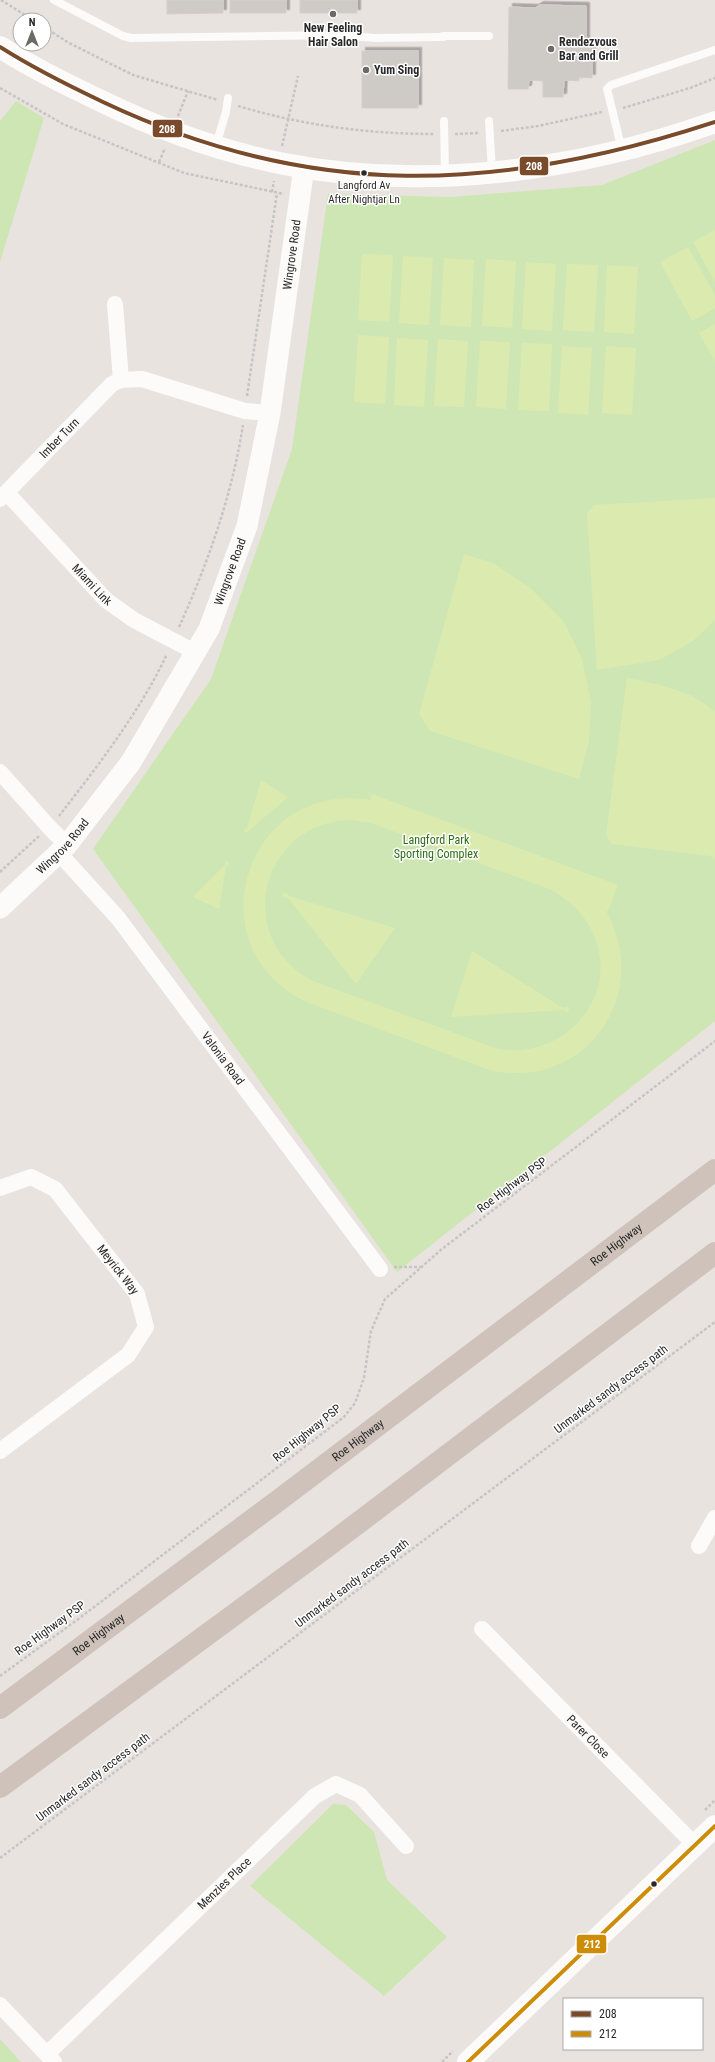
<svg xmlns="http://www.w3.org/2000/svg" width="715" height="2062" font-family="'Roboto Condensed',sans-serif">
<defs>
<filter id="shadow"><feDropShadow dx="3.5" dy="-3.5" stdDeviation="0" flood-color="#0004"/></filter>
</defs>
<rect width="100%" height="100%" fill="#e8e3de"/>
<g fill="#cee6b3">
<path d="M16,101l28,17 -44,144v-141z"/>
<path d="M715,140v881l-318,251 -304,-423 118,-170 81,-230 36,-255 123,3 151,-12z"/>
<path d="M333,1804l13,1 28,27 13,48 60,57 -63,59 -134,-110z"/>
<path d="M0,2039l21,23h-21z"/>
</g>
<g fill="#dbebb0" fill-rule="evenodd">
<path d="M715,230v52l-22,-40z"/>
<path d="M688,247l27,48v13l-23,13 -32,-59z"/>
<path d="M362,254l31,1 -4,67 -31,-2z"/>
<path d="M403,256l30,2 -4,67 -30,-2z"/>
<path d="M444,258l30,2 -3,67 -31,-2z"/>
<path d="M486,259l30,2 -4,67 -30,-2z"/>
<path d="M526,262l30,2 -4,67 -30,-2z"/>
<path d="M567,264l31,1 -4,67 -31,-2z"/>
<path d="M607,265l31,2 -4,67 -30,-2z"/>
<path d="M715,324v37l-16,-28z"/>
<path d="M358,335l31,2 -4,67 -31,-2z"/>
<path d="M397,338l31,2 -4,67 -30,-2z"/>
<path d="M438,339l30,2 -4,66 -30,-1z"/>
<path d="M480,341l30,1 -4,67 -30,-2z"/>
<path d="M522,343l30,1 -3,67 -31,-1z"/>
<path d="M562,346l30,2 -4,67 -30,-2z"/>
<path d="M606,346l30,2 -4,67 -30,-2z"/>
<path d="M715,498v122l-22,21 -34,19 -62,10 -10,-157 7,-8z"/>
<path d="M464,554l29,9 37,25 34,34 18,37 9,42 -2,40 -10,38 -149,-48 -11,-17z"/>
<path d="M627,678c30,6 65,12 88,34v147l-5,-3 -98,-12 -6,-9z"/>
<path d="M261,780l27,17 -42,36 -2,-3 3,-2z"/>
<path d="M372,794l246,91 -10,26h-2c47,83 -21,181 -116,159l-181,-67c-117,-52 -65,-224 61,-203zM351,820l20,3 181,67c14,9 26,18 35,32 41,65 -17,139 -89,127l-185,-68c-81,-42 -53,-159 38,-161z"/>
<path d="M225,861h3l2,3 -4,2 -7,43 -26,-12 32,-32z"/>
<path d="M285,892l4,4 106,32 -39,56 -68,-86 -5,-1 -1,-2z"/>
<path d="M472,951l91,57 4,-1 2,1 -1,4 -5,-2 -112,7z"/>
</g>
<g fill="#cecbc7" stroke="#d3cfca" filter="url(#shadow)">
<path d="M167,0h56v13l-56,1z"/>
<rect x="230" y="0" width="56" height="13"/>
<rect x="300" y="0" width="57" height="13"/>
<path d="M540,5l46,1v40h6v32l-13,-1v4l-15,-1 -1,17h-20v-16l-14,-1 -1,9h-20l1,-82 26,1z"/>
<rect x="362" y="51" width="56" height="57"/>
</g>
<g fill="none" stroke-linecap="round" stroke-linejoin="round">
<g stroke="#c6c5c5" stroke-width="2.5" stroke-dasharray="3 2" stroke-linecap="butt">
<path d="M1,0l32,20"/>
<path d="M44,27l25,16 64,32 85,25"/>
<path d="M0,88l63,36 121,49 100,21"/>
<path d="M238,106c64,19 129,28 196,28"/>
<path d="M623,108l67,-20 25,-10"/>
<path d="M178,116l10,-25"/>
<path d="M501,131l37,-5 64,-14"/>
<path d="M455,134l25,-1"/>
<path d="M282,146l16,-70"/>
<path d="M159,162l6,-14"/>
<path d="M272,192l2,-11"/>
<path d="M247,396l30,-203"/>
<path d="M179,627c29,-64 53,-132 64,-202"/>
<path d="M59,816c38,-49 82,-106 108,-162"/>
<path d="M0,872l39,-36"/>
<path d="M394,1267h27"/>
<path d="M0,1676l77,-56 267,-203 11,-14 9,-25 7,-47 14,-32 57,-50 273,-208"/>
<path d="M705,1810l10,-10"/>
<path d="M0,1858l715,-536"/>
<path d="M442,2062l11,-11"/>
</g>
<g stroke="#fcfbfa" stroke-width="8">
<path d="M54,0l69,36 8,2 207,-3 37,3 68,-1"/>
<path d="M443,36h46"/>
<path d="M444,121l1,54"/>
<path d="M489,121l3,50"/>
<path d="M216,145l10,-33 2,-14"/>
<path d="M622,150l-15,-61 4,-4 104,-35"/>
</g>
<g stroke="#fcfbfa" stroke-width="16">
<path d="M115,304l6,76"/>
<path id="s1" d="M7,493l99,107 28,20 61,32"/>
<path id="s2" d="M0,499l112,-115 9,-4 21,-1 103,32 25,2"/>
<path d="M0,772l49,55 18,18"/>
<path id="s3" d="M59,853l59,65 262,351"/>
<path id="s4" d="M0,1188l31,-11 24,12 82,105 9,33 -18,28 -128,96"/>
<path d="M699,1546l16,-28"/>
<path id="s5" d="M482,1629l213,216"/>
<path d="M0,2005l54,57"/>
<path id="s6" d="M47,2054l268,-258 21,-12 24,11 46,51"/>
</g>
<path stroke="#fcfbfa" stroke-width="21" id="s7" d="M0,908l67,-63 64,-83 78,-133 38,-103 23,-113 34,-246"/>
<g stroke="#fcfbfa" stroke-width="22">
<path d="M0,47c32,21 65,37 99,53 57,28 118,50 180,63 144,29 299,8 436,-41"/>
<path d="M468,2062l247,-236"/>
</g>
<g stroke="#cfc2bb" stroke-width="22">
<path id="s8" d="M0,1708l279,-208 436,-330"/>
<path d="M0,1787l329,-242 386,-292"/>
</g>
<defs>
<path id="bus-1" d="M0,47c33,21 67,38 103,55 209,99 396,91 612,20"/>
<path id="bus-2" d="M468,2062l247,-236"/>
</defs>
<use href="#bus-1" stroke="#fff" stroke-width="7"/>
<use href="#bus-2" stroke="#fff" stroke-width="7"/>
<use href="#bus-1" stroke="#7a4b2a" stroke-width="4"/>
<use href="#bus-2" stroke="#ce8d08" stroke-width="4"/>
</g>
<g fill="#6c6a68" stroke="#fff" stroke-width="1.5">
<circle cx="333" cy="14" r="4"/>
<circle cx="551" cy="49" r="4"/>
<circle cx="366" cy="70" r="4"/>
</g>
<g fill="#292929" stroke="#fff" stroke-width="1.5">
<circle cx="364" cy="173" r="3.5"/>
<circle cx="654" cy="1884" r="3.5"/>
</g>
<g text-anchor="middle" dominant-baseline="central" stroke-width="3" stroke-linejoin="round" paint-order="stroke">
<g font-size="11" fill="#292929" stroke="#fff">
<text x="364" y="185">Langford Av<tspan x="364" dy="14">After Nightjar Ln</tspan></text>
</g>
<g font-size="12" font-weight="bold" fill="#292929" stroke="#fff" text-anchor="start">
<text x="333" y="28" text-anchor="middle">New Feeling<tspan x="333" dy="14">Hair Salon</tspan></text>
<text x="559" y="42">Rendezvous<tspan x="559" dy="14">Bar and Grill</tspan></text>
<text x="374" y="70">Yum Sing</text>
</g>
<g font-size="12" fill="#292929" stroke="#fff">
<text stroke="none"><textPath href="#s7" startOffset="736">Wingrove Road</textPath></text>
<text stroke="none"><textPath href="#s2" startOffset="85">Imber Turn</textPath></text>
<text stroke="none"><textPath href="#s7" startOffset="412">Wingrove Road</textPath></text>
<text stroke="none"><textPath href="#s1" startOffset="125">Miami Link</textPath></text>
<text stroke="none"><textPath href="#s7" startOffset="88">Wingrove Road</textPath></text>
<text stroke="none"><textPath href="#s3" startOffset="263">Valonia Road</textPath></text>
<text transform="translate(512 1185) rotate(-37)">Roe Highway PSP</text>
<text stroke="none"><textPath href="#s8" startOffset="771">Roe Highway</textPath></text>
<text stroke="none"><textPath href="#s4" startOffset="162">Meyrick Way</textPath></text>
<text transform="translate(611 1389) rotate(-37)">Unmarked sandy access path</text>
<text transform="translate(307 1433) rotate(-39)">Roe Highway PSP</text>
<text stroke="none"><textPath href="#s8" startOffset="447">Roe Highway</textPath></text>
<text transform="translate(352 1583) rotate(-37)">Unmarked sandy access path</text>
<text transform="translate(50 1628) rotate(-36)">Roe Highway PSP</text>
<text stroke="none"><textPath href="#s8" startOffset="123">Roe Highway</textPath></text>
<text stroke="none"><textPath href="#s5" startOffset="151">Parer Close</textPath></text>
<text transform="translate(93 1777) rotate(-37)">Unmarked sandy access path</text>
<text stroke="none"><textPath href="#s6" startOffset="246">Menzies Place</textPath></text>
</g>
<g font-size="12" fill="#2f6c13" stroke="#fff">
<text x="436" y="840">Langford Park<tspan x="436" dy="14">Sporting Complex</tspan></text>
</g>
</g>
<g stroke="#fff" stroke-width="1.5">
<rect x="152" y="119" width="31" height="19" rx="4" fill="#7a4b2a"/>
<rect x="519" y="156" width="30" height="20" rx="4" fill="#7a4b2a"/>
<rect x="576" y="1934" width="31" height="20" rx="4" fill="#ce8d08"/>
</g>
<g font-size="11" text-anchor="middle" font-weight="bold" fill="#fff">
<text x="167" y="133">208</text>
<text x="534" y="170">208</text>
<text x="592" y="1948">212</text>
</g>
<rect x="563" y="1998" width="140" height="52" fill="#ffffff" stroke="#a9a9a9"/>
<rect x="571" y="2011" width="20" height="6" fill="#7a4b2a" stroke="#a9a9a9"/>
<text x="599" y="2018" font-size="12" fill="#292929">208</text>
<rect x="571" y="2031" width="20" height="6" fill="#ce8d08" stroke="#a9a9a9"/>
<text x="599" y="2038" font-size="12" fill="#292929">212</text>
<g transform="translate(32 32)"><circle r="19" fill="#ffffff" stroke="#a9a9a9"/>
<path d="M0-3L7 15L0 10L-7 15Z" fill="#6c6a68"/>
<text y="-6" font-size="11" font-weight="bold" text-anchor="middle" fill="#292929">N</text>
</g>
</svg>
